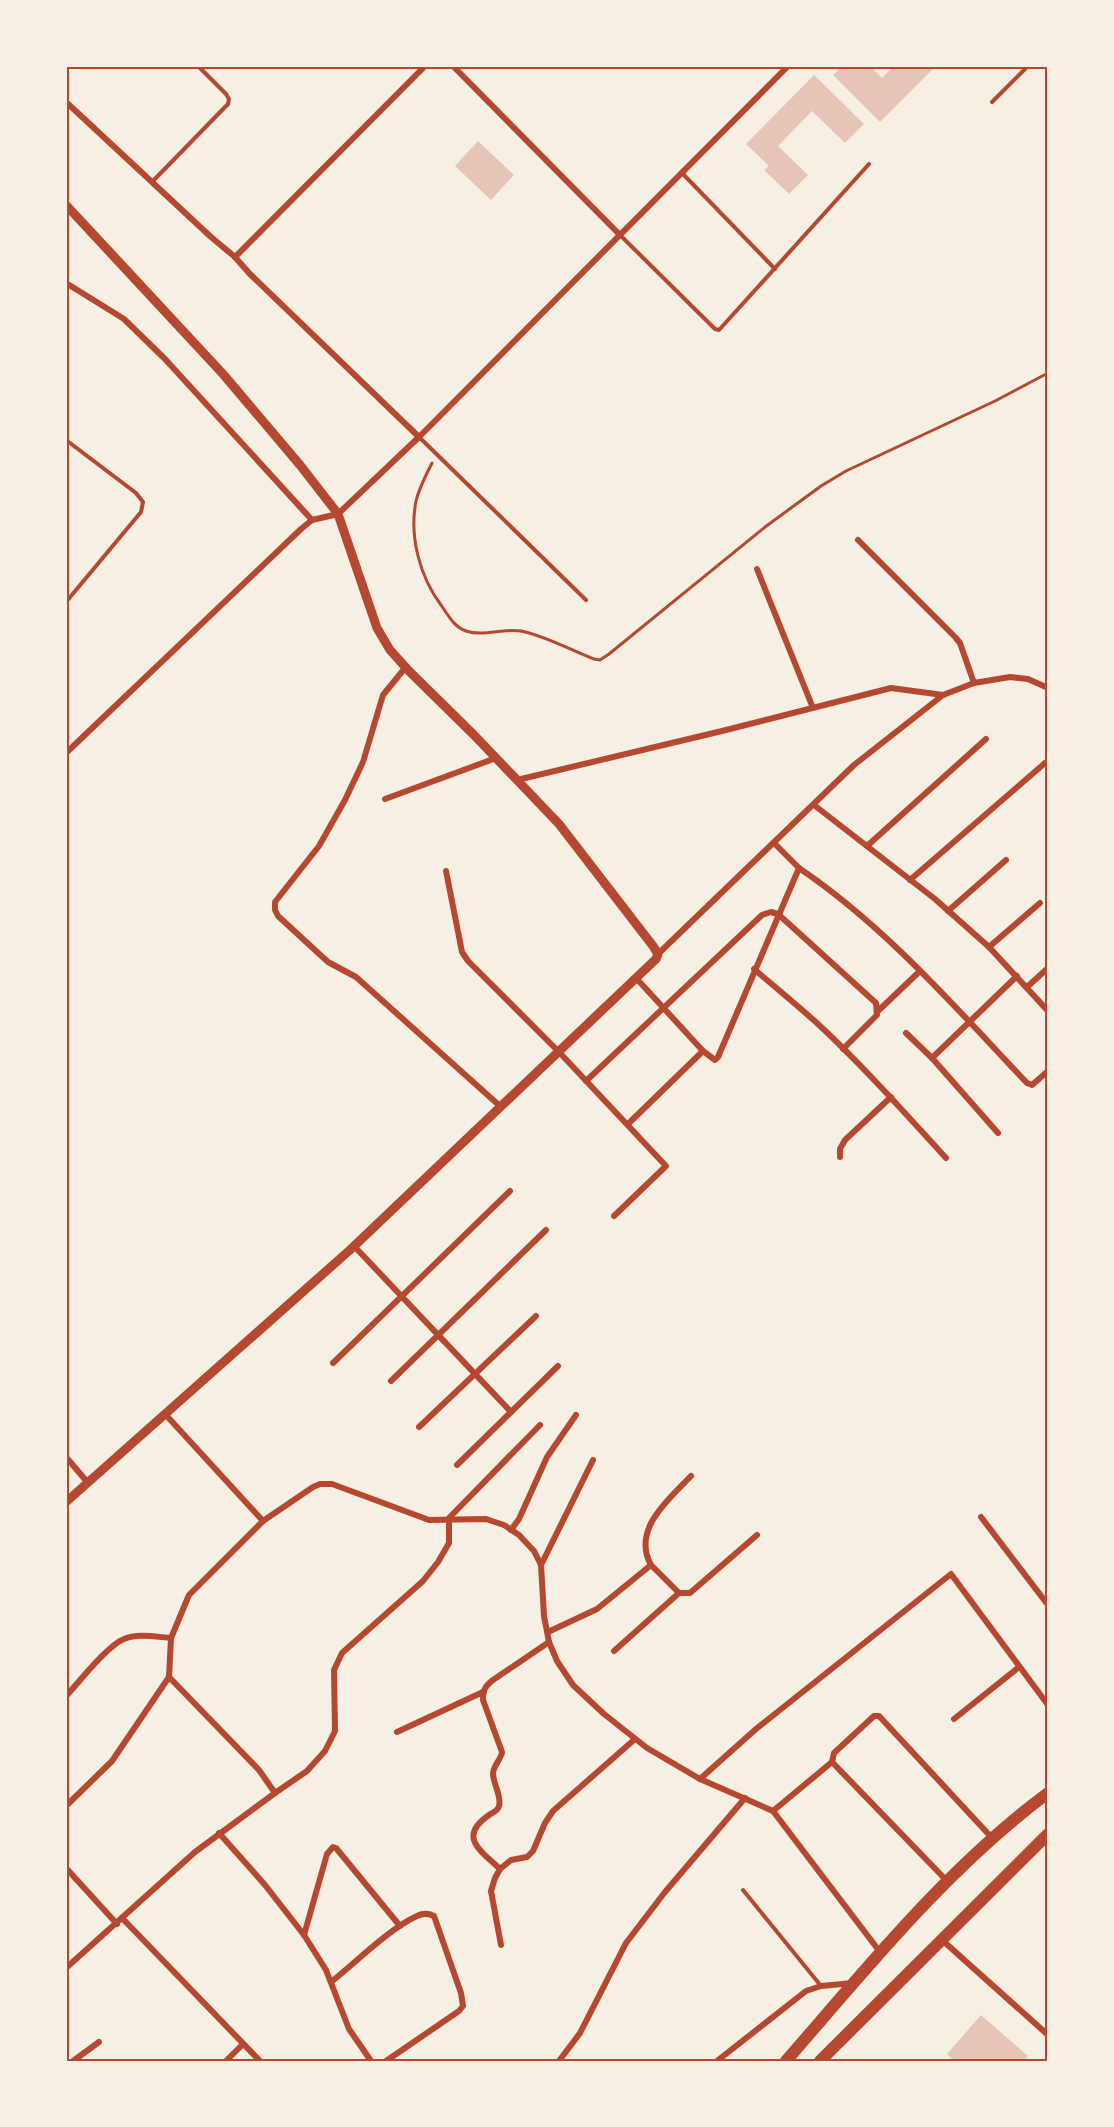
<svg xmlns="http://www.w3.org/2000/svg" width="1114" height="2127" font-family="'Roboto Condensed',sans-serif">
<rect width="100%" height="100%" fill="#f6efe4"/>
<g fill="#e6c5b7">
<path d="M842,66h28l12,12 12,-12h42l-56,56 -47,-47z"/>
<path d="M814,75l50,49 -19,19 -33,-32 -34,35 30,29 -19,19 -25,-24 5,-4 -23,-22z"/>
<path d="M478,141l36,34 -23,25 -36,-34z"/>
<path d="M981,2015l47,41 -4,5h-70l-7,-7z"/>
</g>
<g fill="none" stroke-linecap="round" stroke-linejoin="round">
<path stroke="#b5482f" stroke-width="3" d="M432,463c-6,12 -13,25 -16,38 -7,36 4,76 25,104 7,10 13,22 25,26 17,6 37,-3 55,0 25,5 49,19 73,28l6,1 9,-6 156,-127 56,-41 25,-15 149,-70 53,-28"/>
<g stroke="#b5482f" stroke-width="4">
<path d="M992,102l36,-36"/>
<path d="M682,173l93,96"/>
<path d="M152,182l76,-78 1,-5 -3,-5 -28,-28"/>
<path d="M619,234l96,95 4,1 150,-166"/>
<path d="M419,437l167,163"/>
<path d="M66,440l70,53 7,9 -2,10 -75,90"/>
<path d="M743,1890l78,96"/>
</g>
<g stroke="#b5482f" stroke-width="6">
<path d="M453,66l166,168"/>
<path d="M66,102l145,135 24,20"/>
<path d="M66,283l58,36 41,40 147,161"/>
<path d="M419,437l-170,-164 -14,-16 190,-191"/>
<path d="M858,540l97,97 5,6 14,40"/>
<path d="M757,569l56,139"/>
<path d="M405,668l-22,27 -20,67 -18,38 -26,46 -44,56v8l3,6 50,46 28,15 145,130"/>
<path d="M66,753l235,-224 11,-9 26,-6 81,-77 369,-371"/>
<path d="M517,780l205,-49 169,-43 52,7"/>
<path d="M385,799l111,-41"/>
<path d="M814,805l121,94 54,48 59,64"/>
<path d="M867,846l119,-107"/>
<path d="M799,868c87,59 156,139 228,215l5,2 16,-14"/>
<path d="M446,871l16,81 6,9 91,91 107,114 -52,50"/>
<path d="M910,880l135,-117"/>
<path d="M948,911l58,-51"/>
<path d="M989,947l51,-44"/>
<path d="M658,954l196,-189 89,-70 31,-12 36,-6 18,2 20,9"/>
<path d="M754,969c21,18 43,36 64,55 45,42 86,88 128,134"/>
<path d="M636,978l67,73 12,9 3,-3 81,-189 -24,-24"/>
<path d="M1027,987l21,-19"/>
<path d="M878,1011l42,-40"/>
<path d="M906,1033l26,25 66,75"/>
<path d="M932,1058l85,-82"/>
<path d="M586,1081l176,-166 9,-3 7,2 98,89 1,12 -34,34"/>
<path d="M628,1124l75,-73"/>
<path d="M840,1157v-8l5,-9 46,-43"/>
<path d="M354,1246l157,166"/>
<path d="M333,1363l177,-172"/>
<path d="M391,1381l155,-151"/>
<path d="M419,1427l117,-111"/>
<path d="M66,1457l22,26"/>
<path d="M457,1465l101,-99"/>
<path d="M981,1517l67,88"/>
<path d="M263,1521l50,-34 7,-3h12l97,36 57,-1 18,6 15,10 15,16 7,14 3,51 5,26 8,19 16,24 31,29 43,34 53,31 73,32 107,141"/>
<path d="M511,1530l8,-11 28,-62 29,-42"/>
<path d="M541,1565l52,-105"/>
<path d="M651,1565c-20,-36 19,-67 40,-89"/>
<path d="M548,1632l49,-23 54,-44 28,28h11l67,-58"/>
<path d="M614,1651l65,-58"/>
<path d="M66,1696c13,-14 42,-51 58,-57 13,-6 33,-2 47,-1"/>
<path d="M954,1719l65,-52"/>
<path d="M397,1732l86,-40"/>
<path d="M832,1762l2,-9 40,-37h5l114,123"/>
<path d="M700,1779l56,-50 195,-155 97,131"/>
<path d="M275,1793l32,-22 18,-20 10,-20 -1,-61 8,-17 81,-72 15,-19 11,-19v-25l91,-93"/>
<path d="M66,1806l46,-45 57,-84"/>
<path d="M773,1811l59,-49 115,119"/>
<path d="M219,1833l46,52 39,50 22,35 23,59 22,32"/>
<path d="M66,1868l51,56"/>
<path d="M500,1869c-19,-18 -43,-32 -11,-54 3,-2 9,-4 10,-9 3,-9 -6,-23 -6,-32 0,-9 8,-14 9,-22l-19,-52c0,-10 2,-14 10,-20l56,-38"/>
<path d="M122,1918l138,143"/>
<path d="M304,1935l23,-81 6,-7 3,1 64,78"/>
<path d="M942,1940l106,95"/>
<path d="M501,1945l-10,-54 4,-13 5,-9 11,-9 16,-3 6,-6 12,-28 8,-12 82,-72"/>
<path d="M66,1968l129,-116 80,-59 -16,-23 -90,-93 2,-39 18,-43 74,-74 -98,-107"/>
<path d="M331,1982c24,-19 59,-54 86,-66 6,-3 11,-3 17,0l27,77 2,13 -4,5 -73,50"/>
<path d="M73,2061l26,-19"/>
<path d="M226,2061l17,-17"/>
<path d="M559,2061l21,-28 46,-90 39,-51 80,-94"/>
<path d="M717,2061l89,-70 15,-5 32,-3"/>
</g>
<path stroke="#b5482f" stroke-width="9" d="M66,205l157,169 77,91 38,49 39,114 13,22 19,21 65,64 85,89 94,122 5,8 -2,5 -20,19 -285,271 -285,253"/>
<g stroke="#b5482f" stroke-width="12">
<path d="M786,2061c80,-92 163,-195 262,-268"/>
<path d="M820,2061l228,-227"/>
</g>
</g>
<rect width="1114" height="2127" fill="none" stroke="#f6efe4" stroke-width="135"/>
<rect x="68" y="68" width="978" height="1992" fill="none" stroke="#b5482f" stroke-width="2"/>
</svg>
